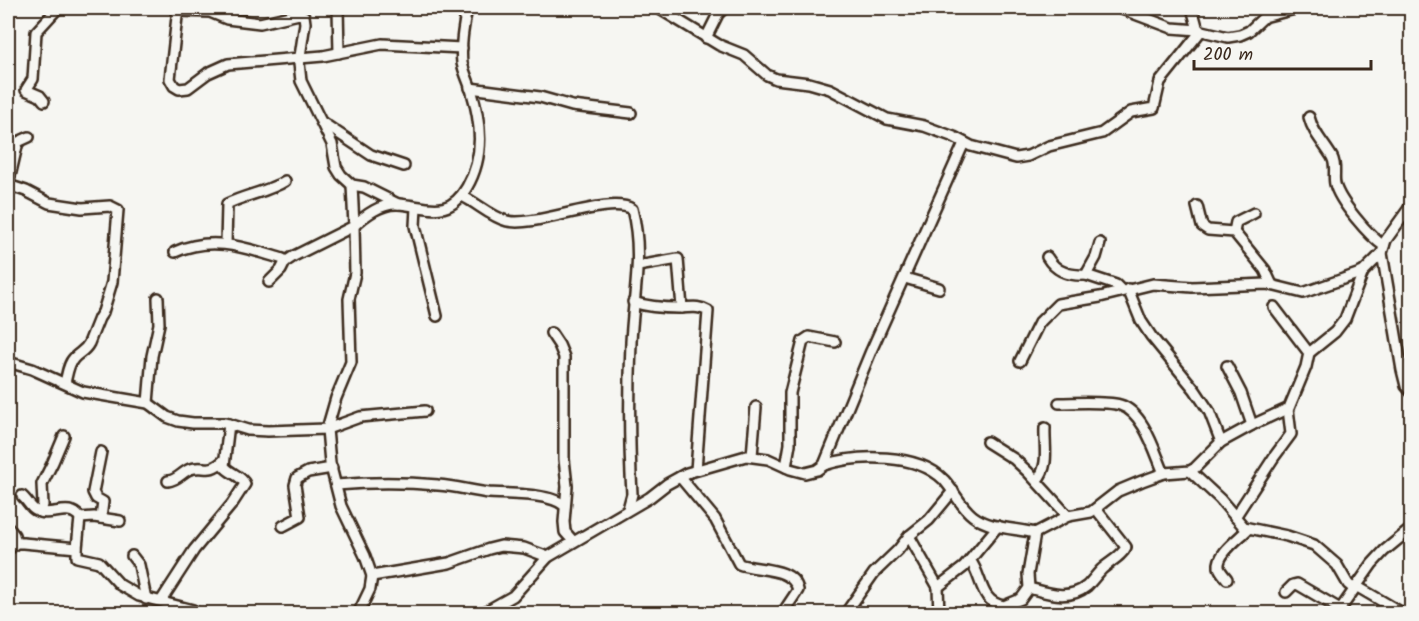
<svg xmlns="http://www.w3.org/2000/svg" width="1419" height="621" font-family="Kalam,sans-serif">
<rect width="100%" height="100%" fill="#f6f6f2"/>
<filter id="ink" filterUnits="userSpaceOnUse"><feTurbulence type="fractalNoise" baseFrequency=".0167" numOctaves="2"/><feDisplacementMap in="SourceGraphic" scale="12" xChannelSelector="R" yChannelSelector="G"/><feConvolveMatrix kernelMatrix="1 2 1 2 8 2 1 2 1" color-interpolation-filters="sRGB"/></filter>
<g filter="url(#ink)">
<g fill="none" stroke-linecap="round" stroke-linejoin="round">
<defs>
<g id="minor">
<path d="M178,8l-8,71 4,7 5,3 9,-1 20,-15 20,-9 95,-8 59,-12 80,4"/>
<path d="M338,8l1,45"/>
<path d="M658,8l61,37 25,10 23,20 9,4 33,4 21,6 57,30 37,7 30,11 17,9 45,12 12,-2 21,-10 53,-13 29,-21 23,-4 6,-26 41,-51"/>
<path d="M1119,8l53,20 26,2 30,7 12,-2 9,-4 15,-14 35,-9"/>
<path d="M1192,8l6,22"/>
<path d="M178,11l32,1 17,7 33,4 39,-9 5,2 1,7 -6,40 2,18 31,63 4,23 5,8 11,10 12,2 34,17"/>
<path d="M706,38l12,-24 6,-6"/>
<path d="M470,88l70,9 32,9 59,7"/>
<path d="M44,101l-4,-5 -14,-6 7,-11 3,-47 22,-24"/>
<path d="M1309,117c4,16 14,25 23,40 5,9 1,18 3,27 4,17 34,52 49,62"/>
<path d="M323,123l48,32 33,11"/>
<path d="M8,185l18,6 23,12 33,5 28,-2 8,4 -6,72 -9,30 -4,6 -10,25c-4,8 -9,9 -15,15 -6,6 -7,17 -9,25"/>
<path d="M8,185l10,-43 11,-5"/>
<path d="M462,196c15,7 29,21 45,25 29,7 102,-26 125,-12 12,46 1,87 -1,133 -2,50 -2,102 1,152l-4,15"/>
<path d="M1412,204l-26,36 -4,13 20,117 4,16 6,7"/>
<path d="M1197,206l5,20 6,4 26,2 31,38 7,15"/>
<path d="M416,207l-1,19 22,90"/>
<path d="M1234,232l2,-10 18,-9"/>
<path d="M226,244l1,-40c18,-9 43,-13 58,-23"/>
<path d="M175,252c38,-17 71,-4 108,7l2,3 -4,8 -12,12"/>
<path d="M1047,257c9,15 22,19 39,18l10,-18 4,-14"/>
<path d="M285,262l9,-6 60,-30 -2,-41"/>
<path d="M638,266l40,-7 4,49"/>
<path d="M1086,275l30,10 6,6"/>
<path d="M905,278l34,10"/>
<path d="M1128,289l13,32 10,15 44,54 14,21 12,31"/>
<path d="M633,302c15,5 30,6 46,6 11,0 19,-3 29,3l-12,159"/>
<path d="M551,333l8,12 5,12v102l3,27 -3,36 1,10 8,9"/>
<path d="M1309,353l26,-21 10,-13 18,-47"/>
<path d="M1020,361l19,-38 19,-19 42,-7 53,-13 39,3 75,-3 36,9 60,-21 19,-19"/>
<path d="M8,362l24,7 51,23 65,11 19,14 11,4 15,2h32l23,7 20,1 59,-2 33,-12 65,-6"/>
<path d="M1227,366l14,27 11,32"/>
<path d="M148,403l4,-47 7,-32 -1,-26"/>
<path d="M1059,403c16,0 46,-2 61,2 24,7 35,48 44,68"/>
<path d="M987,442l27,17 14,13 40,44"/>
<path d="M752,456l4,-49"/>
<path d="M824,465c33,-11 94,-12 120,15 10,11 17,27 29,36 17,13 42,12 62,17l33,-17 23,-4 27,-21 24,-10 22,-8 26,-2 5,-3 26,-26 31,-17 37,-17 17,-41 3,-14 -35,-46"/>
<path d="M786,467l4,-23v-51l13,-52 6,-4 26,5"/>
<path d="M1190,471l30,28 24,28 43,9 27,9 23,20 11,19 6,5"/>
<path d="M680,477l35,42 24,45c18,7 54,2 59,26l-16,24"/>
<path d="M1037,480c13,-14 7,-34 8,-52"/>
<path d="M168,481c10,-1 14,-9 22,-12 15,-5 18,6 34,-9"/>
<path d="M336,485c34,-3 69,-3 102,0 17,1 34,6 51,8 19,1 62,0 76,13"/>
<path d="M22,496c5,4 8,11 13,14 15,9 34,-8 45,8l-3,30"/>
<path d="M40,512l3,-7 -1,-21 11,-22 11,-26"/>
<path d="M1235,517l39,-60 17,-23 -3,-25"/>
<path d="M80,518l14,-1 26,4"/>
<path d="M101,518l2,-16 -7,-4 -3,-6 8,-40"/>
<path d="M283,526l17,-9 -5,-32 2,-7 11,-6 24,-4"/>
<path d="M8,527l6,8 2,8"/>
<path d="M909,536l29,51 1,27"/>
<path d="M8,550l8,-7h7l54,5v9l22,5 21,23 19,11 54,14 4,4"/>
<path d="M132,556l7,9 7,34"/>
<path d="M970,560c13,17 9,42 34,46l17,-7 8,-11 -1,-14 7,-41"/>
<path d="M372,576l77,-13 40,-14 12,-3 23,2 24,9"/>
<path d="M1227,579c-3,-4 -7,-8 -8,-12 -2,-14 21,-29 29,-38"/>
<path d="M1356,586l48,28"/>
<path d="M938,587l26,-20 34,-41"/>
<path d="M1029,588c19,5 40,13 58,-2 5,-5 10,-12 15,-17 8,-7 20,-13 24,-22l-30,-38"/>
<path d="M1286,592l7,-7 4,-1 43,25"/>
<path d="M161,601l33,-51 38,-46 13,-20c-4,-9 -15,-10 -21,-18l5,-42"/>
<path d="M358,614l12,-25 2,-13 -7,-20 -24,-50 -11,-43 -3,-34 9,-31 15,-36 -2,-63 6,-26 -1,-47c11,-11 28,-23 44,-22 29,2 50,16 69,-17 18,-31 14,-65 4,-98 -3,-9 -7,-17 -9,-26 -2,-19 2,-38 5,-55"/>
<path d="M481,614l32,-18 35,-39 101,-59 18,-14 20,-11 59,-17 22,3 22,10 15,4 12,-3 7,-5 47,-114 93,-208"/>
<path d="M845,614l29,-41 24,-23 11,-14 20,-16 24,-29"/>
<path d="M1337,614l35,-50 12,-13 28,-23"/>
</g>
</defs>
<use href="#minor" stroke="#3b2a1e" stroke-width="14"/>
<use href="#minor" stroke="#f6f6f2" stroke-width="9"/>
</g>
</g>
<rect width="1419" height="621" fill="none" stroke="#f6f6f2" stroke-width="30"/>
<rect x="15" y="15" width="1389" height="591" fill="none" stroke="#3b2a1e" stroke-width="2" filter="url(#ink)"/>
<path d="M1194 60v9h177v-9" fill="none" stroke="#3b2a1e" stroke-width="3"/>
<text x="1203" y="60" font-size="18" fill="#3b2a1e" stroke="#f6f6f2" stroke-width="4.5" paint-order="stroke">200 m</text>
</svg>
